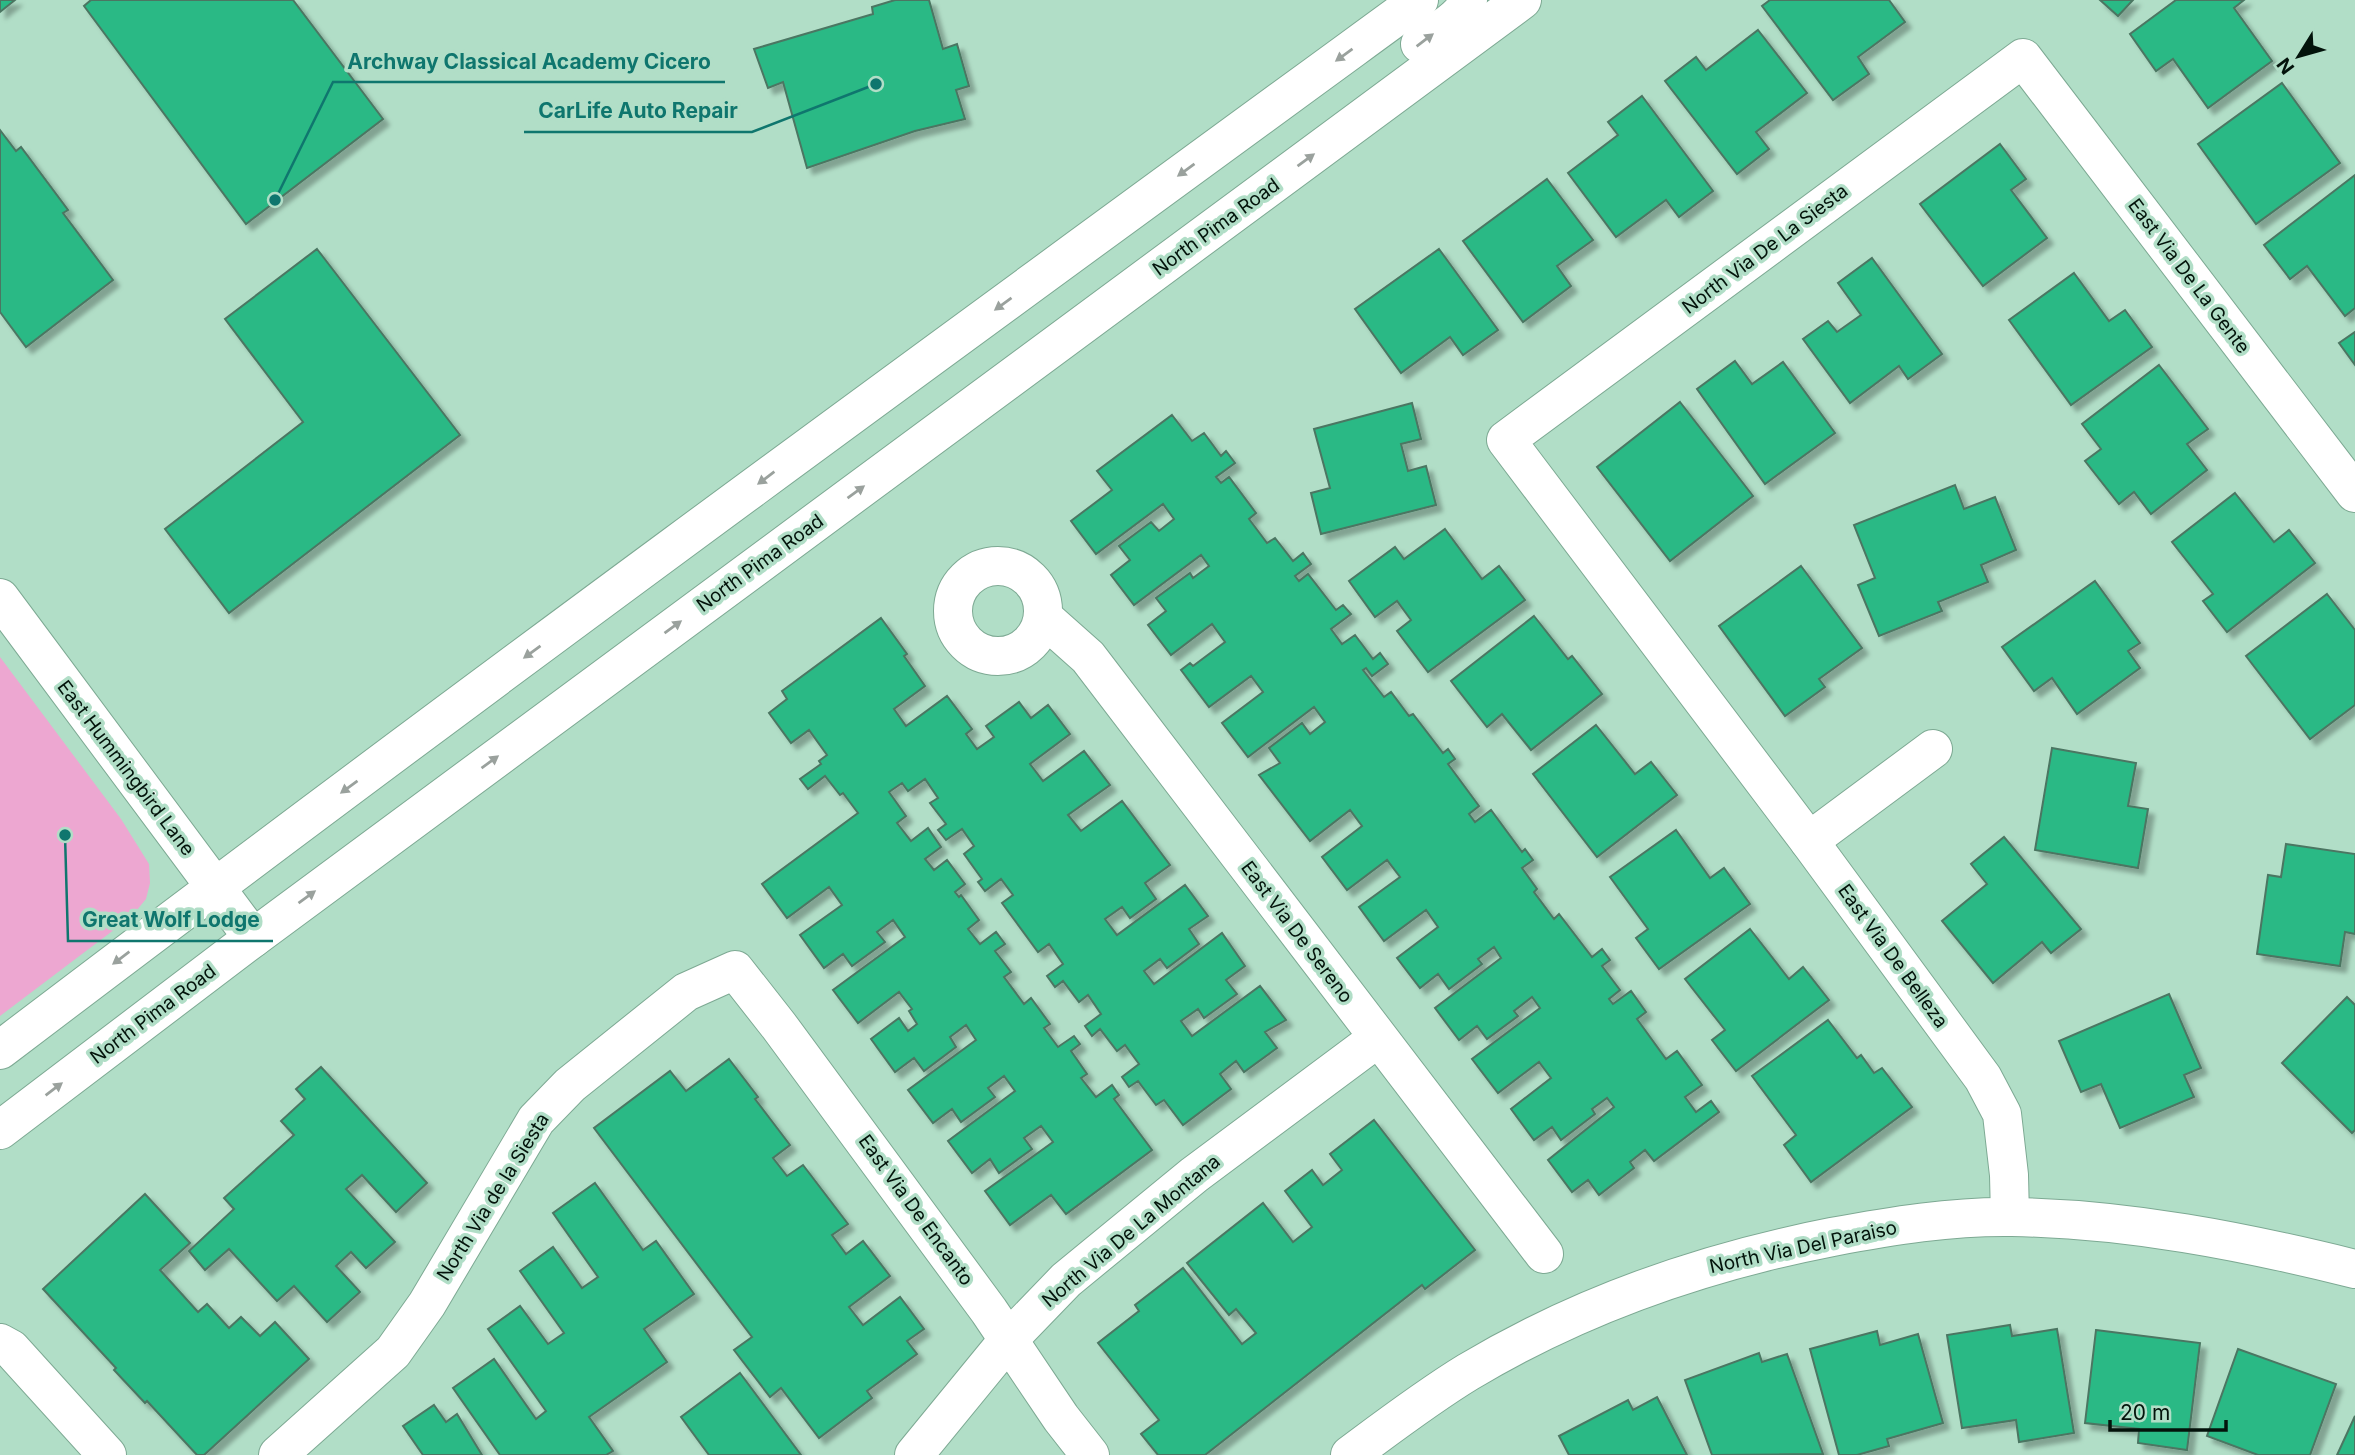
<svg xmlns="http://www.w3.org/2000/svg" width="2355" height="1455" font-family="Inter,sans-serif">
<defs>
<filter id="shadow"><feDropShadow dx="6" dy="6" stdDeviation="2" flood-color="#0004"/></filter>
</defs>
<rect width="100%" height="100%" fill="#b1dec7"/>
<path fill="#eda7d1" d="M0,657l121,162 28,45 1,19 -4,16 -15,18 -131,99z"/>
<g fill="#29b985" stroke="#4c7662" stroke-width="2" filter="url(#shadow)">
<path d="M0,0h15l-15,12z"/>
<path d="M91,0h202l90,119 -137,105 -162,-218z"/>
<path d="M895,0h34l14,49 14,-5 12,42 -13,4 9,29 -50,12 -108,37 -24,-86 -15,6 -14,-39 119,-35 -1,-7z"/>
<path d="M1770,0h119l16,22 -47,35 11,17 -36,26 -71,-94z"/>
<path d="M2100,0h33l-15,16z"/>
<path d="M2176,0h68l-10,8 38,53 -64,47 -35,-49 -17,12 -26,-37z"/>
<path d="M1758,30l49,63 -51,39 13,17 -32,25 -72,-93 31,-24 10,13z"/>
<path d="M2282,83l58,80 -84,61 -58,-80z"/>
<path d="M1642,96l71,95 -34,26 -13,-17 -50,37 -48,-64 50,-38 -10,-13z"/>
<path d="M0,130l16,21 5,-4 47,63 -5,3 50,67 -87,67 -26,-35z"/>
<path d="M2000,144l26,35 -15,11 36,48 -64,48 -63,-82z"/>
<path d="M2355,175v133l-10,8 -38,-50 -17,13 -26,-34z"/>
<path d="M1547,179l46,61 -36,26 14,20 -48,36 -60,-81z"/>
<path d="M317,249l143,186 -231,178 -64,-84 138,-107 -78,-103z"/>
<path d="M1439,249l59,81 -35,25 -13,-18 -49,36 -46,-64z"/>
<path d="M1872,258l70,96 -34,25 -9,-13 -49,37 -47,-64 25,-18 9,11 24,-17 -23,-32z"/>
<path d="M2074,273l35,48 16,-11 27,37 -81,58 -62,-85z"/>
<path d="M2355,332v33l-16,-22z"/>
<path d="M1735,361l17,23 31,-22 52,71 -70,51 -68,-95z"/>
<path d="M2159,365l49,64 -21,15 20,26 -56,44 -17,-22 -15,12 -34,-43 16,-12 -19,-25z"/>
<path d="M1680,402l73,94 -83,65 -73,-94z"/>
<path d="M1412,403l9,36 -20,5 7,27 18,-5 10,39 -115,29 -10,-41 19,-5 -16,-59z"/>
<path d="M1172,415l20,26 12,-8 17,23 5,-5 9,12 -19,14 5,6 8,-6 27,36 -7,6 18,24 8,-5 18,23 10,-8 8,11 -16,12 4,5 9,-7 28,36 7,-5 8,9 -20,15 11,15 13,-9 18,24 7,-6 8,11 -16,12 -6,-8 -3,2 21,27 7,-5 18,24 4,-2 30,39 5,-4 7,10 -7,5 31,42 -10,8 6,8 16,-12 31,42 3,-3 8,11 -11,8 15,21 -3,3 20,27 5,-5 33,43 10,-8 8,11 -8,6 18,24 -11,9 4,5 18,-13 15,21 -9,7 29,40 11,-8 25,34 -17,12 11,15 15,-11 8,11 -65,49 -9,-11 -15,12 4,6 -35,27 -11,-15 -16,12 -24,-32 66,-53 -7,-9 -15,11 3,5 -34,26 -9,-13 -18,13 -23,-31 40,-31 -12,-16 -41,31 -26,-34 68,-51 -8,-11 -18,14 4,5 -31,23 -10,-13 -18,14 -24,-32 66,-50 -7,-11 -16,12 4,5 -33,25 -11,-15 -18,14 -23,-30 41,-31 -12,-17 -42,31 -25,-34 41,-30 -13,-17 -40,30 -25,-33 40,-31 -12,-16 -40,31 -51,-66 21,-12 -11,-15 33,-25 8,11 15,-12 -11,-15 -66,50 -26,-34 41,-31 -12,-16 -42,31 -28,-37 9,-7 3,3 32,-24 -13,-18 -41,31 -23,-30 18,-14 -10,-13 34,-25 3,5 16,-12 -8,-11 -67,50 -23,-30 19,-15 -11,-14 32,-24 8,9 15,-12 -11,-15 -67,50 -25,-33 41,-31 -15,-19z"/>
<path d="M1955,485l9,24 31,-12 21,53 -35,15 7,17 -50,20 4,9 -63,25 -21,-51 17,-7 -21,-53z"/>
<path d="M2235,493l39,49 15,-12 26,33 -88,69 -24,-31 10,-7 -41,-52z"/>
<path d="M1445,529l37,50 17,-13 26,34 -97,72 -31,-41 14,-11 -14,-19 -22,16 -26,-36 46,-34 9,12z"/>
<path d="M1801,566l61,82 -43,31 6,8 -40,29 -66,-90z"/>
<path d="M2095,581l45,62 -12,8 12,17 -63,46 -25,-36 -18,13 -32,-44z"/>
<path d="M2327,594l28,36v75l-45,34 -64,-83z"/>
<path d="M1534,616l34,43 4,-3 30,38 -71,56 -29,-36 -15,13 -36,-46z"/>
<path d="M881,618l26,36 -3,2 21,30 -31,23 12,17 41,-30 25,33 -6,5 11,15 17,-12 -8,-11 33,-24 12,16 17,-13 22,29 -40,30 13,17 41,-30 26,34 -42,30 13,16 41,-30 48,64 -25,18 11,16 -26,19 -8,-11 -17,12 12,16 68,-50 23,31 -19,13 10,15 -32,24 -7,-9 -16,12 10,13 68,-51 23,33 -19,14 11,14 -33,24 -6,-9 -17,12 11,15 68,-50 26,34 -21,12 12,16 -33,24 -8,-11 -16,13 11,15 -48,36 -19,-25 -8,5 -18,-24 -9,6 -7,-10 17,-13 -14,-19 -8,6 -17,-22 -8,7 -7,-10 16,-12 -13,-19 -9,7 -16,-21 -8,6 -8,-11 16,-12 -14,-20 -11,8 -36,-49 11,-8 -12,-16 -16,12 -7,-9 4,-3 -18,-25 10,-8 -12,-17 -16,11 -8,-10 8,-6 -16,-21 8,-5 -13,-19 -17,12 -6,-8 -13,9 17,24 -9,7 14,18 17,-13 13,19 -16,12 9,11 13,-10 18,24 -10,8 4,5 2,-2 18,25 -11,9 12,15 16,-12 9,12 -10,7 16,21 -7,5 20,27 7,-6 19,26 -6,4 14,19 16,-11 6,8 -9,7 16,23 -6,4 15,19 16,-12 7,10 -5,4 38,51 -86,64 -15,-19 -41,30 -25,-34 68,-49 -12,-16 -17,12 8,11 -33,24 -9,-14 -18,14 -24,-32 67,-50 -11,-15 -16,12 7,9 -34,25 -9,-13 -19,14 -25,-33 68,-50 -10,-15 -16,12 6,10 -32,24 -10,-13 -19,14 -24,-33 28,-21 9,13 9,-7 -8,-13 3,-2 -13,-17 -41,31 -25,-33 72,-53 -12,-17 -16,12 8,10 -33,24 -9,-12 -19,14 -24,-33 42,-30 -13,-18 -42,31 -25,-34 96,-71 -15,-20 -3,2 -15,-19 -17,13 -8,-10 21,-15 -2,-3 8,-6 -18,-25 -18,13 -22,-30 18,-14 -5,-8z"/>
<path d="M1596,725l39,49 16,-12 26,33 -80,62 -64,-83z"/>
<path d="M2052,748l84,15 -8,43 20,3 -10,59 -103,-18z"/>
<path d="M1676,830l34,48 14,-10 26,36 -91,65 -23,-31 12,-9 -38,-52z"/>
<path d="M2004,837l77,92 -30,24 -9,-11 -49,41 -51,-62 45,-37 -16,-20z"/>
<path d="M2286,844l69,10v80l-10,-2 -5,34 -83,-12 11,-79 13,2z"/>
<path d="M1750,929l39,50 14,-12 26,33 -93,71 -24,-31 13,-10 -40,-51z"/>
<path d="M2169,994l32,74 -17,7 10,22 -74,31 -19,-44 -20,8 -22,-51z"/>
<path d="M2347,997l8,8v125l-3,3 -70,-70z"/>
<path d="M1828,1020l29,38 4,-3 13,18 8,-5 30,39 -101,75 -27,-37 12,-10 -44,-59z"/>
<path d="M729,1059l29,38 -3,2 35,46 -17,13 14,18 16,-11 45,59 -16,11 14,19 17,-13 27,35 -41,31 14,18 37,-28 24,32 -17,12 10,13 -50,37 5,7 -53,40 -38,-50 -11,9 -36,-47 18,-13 -158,-209 76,-57 16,20z"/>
<path d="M321,1067l106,116 -31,29 -34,-37 -16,14 49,53 -29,26 -15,-16 -15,14 24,26 -33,30 -33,-36 -17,15 -48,-52 -24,21 -16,-19 45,-42 -10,-11 70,-63 -13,-14 24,-22 -9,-10z"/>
<path d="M1374,1120l101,130 -50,39 -3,-4 -217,170h-47l-17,-21 18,-14 -61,-77 41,-32 -4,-6 48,-37 59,76 14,-11 -20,-24 -7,6 -42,-52 76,-60 30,39 19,-15 -27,-36 27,-21 11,15 19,-15 -12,-16z"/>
<path d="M595,1183l48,67 13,-9 38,53 -50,35 23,33 -78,55 24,34 -7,4h-106l-47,-67 41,-29 42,60 10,-8 -58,-82 32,-23 28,38 16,-11 -44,-62 33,-24 29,41 16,-11 -45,-64z"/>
<path d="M145,1194l45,49 -30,27 38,42 9,-8 22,24 12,-11 19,19 15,-14 34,37 -105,96h-7l-50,-54 -2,2 -31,-33 2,-2 -73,-79z"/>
<path d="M2010,1325l2,11 45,-7 17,104 -55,9 -3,-22 -54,8 -15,-93z"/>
<path d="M2096,1330l104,13 -13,107 -49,-7 1,-14 -54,-6z"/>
<path d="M1877,1331l3,14 38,-11 25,89 -56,16 2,7 -32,9h-18l-29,-106z"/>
<path d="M2238,1349l98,35 -26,71h-52l-51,-19z"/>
<path d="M1759,1353l3,9 25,-8 36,100 -111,1 -27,-75z"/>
<path d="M740,1373l61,82h-92l-28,-38z"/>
<path d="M1657,1397l30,58h-118l-10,-19 69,-36 5,10z"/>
<path d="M434,1405l12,17 11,-8 25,41h-59l-20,-29z"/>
<path d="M2355,1416v39h-18z"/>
</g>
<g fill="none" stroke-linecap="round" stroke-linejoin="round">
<defs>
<g id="minor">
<circle cx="998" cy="611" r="45"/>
<path d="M0,598l253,340"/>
<path d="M1043,617l45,40 456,597"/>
<path d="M1809,841l124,-92"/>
<path d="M2010,1217l-1,-42 -7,-61 -19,-36 -174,-237 -303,-401 517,-382 332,435"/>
<path d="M0,1343l11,6 96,106"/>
<path d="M278,1455l115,-103 34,-48 109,-184 34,-35 116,-93 49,-22 44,56 210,285 72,107 29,37"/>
<path d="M914,1455l95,-116 57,-59 128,-105 184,-137"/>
<path d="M1350,1455c39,-29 77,-58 118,-83 112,-67 236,-110 364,-135 59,-11 120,-21 180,-20 117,2 230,24 343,52"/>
</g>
<g id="major">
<path d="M1420,44c14,-11 44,-26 48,-44"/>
<path d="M0,1050c468,-356 944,-703 1419,-1050"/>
<path d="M0,1130l253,-192 1269,-938"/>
</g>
</defs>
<use href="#minor" stroke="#7da993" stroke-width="40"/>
<use href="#major" stroke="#7da993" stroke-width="40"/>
<use href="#minor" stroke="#fff" stroke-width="38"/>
<use href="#major" stroke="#fff" stroke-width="38"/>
</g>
<defs><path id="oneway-solid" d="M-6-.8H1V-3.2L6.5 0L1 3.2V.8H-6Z" transform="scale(1.75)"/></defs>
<g fill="#9aa19d">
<use href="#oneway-solid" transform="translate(1425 40) rotate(-37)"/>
<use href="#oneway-solid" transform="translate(1344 55) rotate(144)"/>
<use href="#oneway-solid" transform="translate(1306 160) rotate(-36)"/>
<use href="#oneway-solid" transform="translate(1186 170) rotate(144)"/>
<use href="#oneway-solid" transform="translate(1003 304) rotate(144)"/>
<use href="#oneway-solid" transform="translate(766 478) rotate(143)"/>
<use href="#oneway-solid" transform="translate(856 492) rotate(-36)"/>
<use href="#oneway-solid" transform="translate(673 627) rotate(-36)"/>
<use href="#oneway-solid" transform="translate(532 652) rotate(144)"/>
<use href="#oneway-solid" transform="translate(490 762) rotate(-36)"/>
<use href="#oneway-solid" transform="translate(349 787) rotate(144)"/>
<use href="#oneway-solid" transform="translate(307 897) rotate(-36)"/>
<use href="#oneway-solid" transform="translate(121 958) rotate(143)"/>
<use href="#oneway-solid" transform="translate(54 1089) rotate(-37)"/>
</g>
<g text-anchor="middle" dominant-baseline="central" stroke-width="7" stroke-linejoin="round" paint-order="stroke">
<g font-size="19" fill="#03130b" stroke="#b1dec7">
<text transform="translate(1216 227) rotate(-36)">North Pima Road</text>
<text transform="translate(1765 249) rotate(-37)">North Via De La Siesta</text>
<text transform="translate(2189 276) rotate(53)">East Via De La Gente</text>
<text transform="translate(760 563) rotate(-36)">North Pima Road</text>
<text transform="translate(126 768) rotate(53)">East Hummingbird Lane</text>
<text transform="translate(1297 932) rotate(53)">East Via De Sereno</text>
<text transform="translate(1893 956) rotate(54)">East Via De Belleza</text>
<text transform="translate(153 1014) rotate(-37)">North Pima Road</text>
<text transform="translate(493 1197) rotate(-58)">North Via de la Siesta</text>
<text transform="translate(916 1210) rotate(54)">East Via De Encanto</text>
<text transform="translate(1131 1231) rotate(-40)">North Via De La Montana</text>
<text transform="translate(1803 1247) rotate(-12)">North Via Del Paraiso</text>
</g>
</g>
<path fill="none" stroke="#0f766e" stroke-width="2.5" d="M275 200L333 82H725M876 84L752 132H524M65 835L68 941H273"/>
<g fill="#0f766e" stroke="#b1dec7" stroke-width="2.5">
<circle cx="275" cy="200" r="7"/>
<circle cx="876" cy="84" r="7"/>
<circle cx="65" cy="835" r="7"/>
</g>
<g font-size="21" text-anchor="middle" font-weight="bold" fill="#0f766e" stroke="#b1dec7" stroke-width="7" stroke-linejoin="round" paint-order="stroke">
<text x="529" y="69">Archway Classical Academy Cicero</text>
<text x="638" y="118">CarLife Auto Repair</text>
<text x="171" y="927">Great Wolf Lodge</text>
</g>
<g transform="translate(2299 56) rotate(233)" stroke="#b1dec7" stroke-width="5" paint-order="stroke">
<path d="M0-5L12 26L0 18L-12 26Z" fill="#03130b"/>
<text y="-10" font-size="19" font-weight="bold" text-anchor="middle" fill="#03130b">N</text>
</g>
<path d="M2110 1420v10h116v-10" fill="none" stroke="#03130b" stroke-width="3.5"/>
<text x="2120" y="1420" font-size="21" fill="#03130b" stroke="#b1dec7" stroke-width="5" paint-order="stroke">20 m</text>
</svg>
